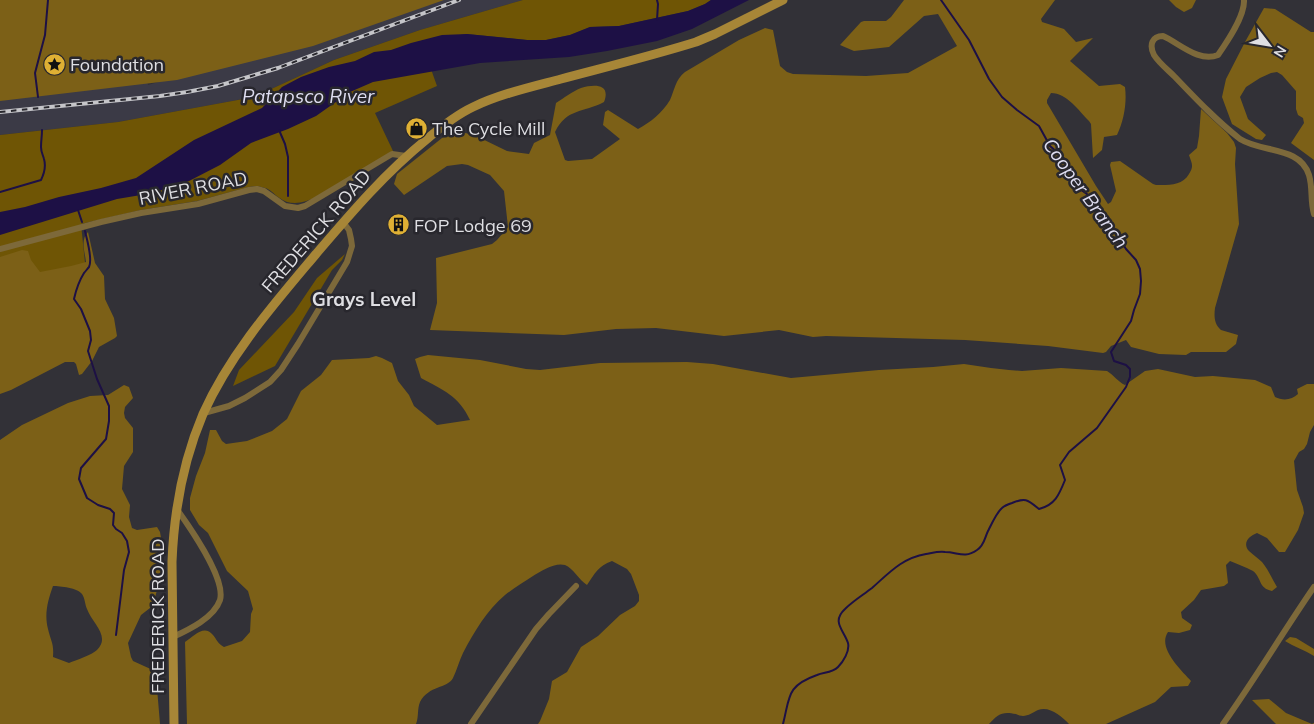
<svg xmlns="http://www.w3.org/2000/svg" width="1314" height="724" font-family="Mulish,sans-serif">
<rect width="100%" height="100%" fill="#323137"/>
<path fill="#3b3a46" d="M423,0h100l-103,30 -86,30 -80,37 -136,25 -118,13v-57l144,-11 4,18 202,-57z"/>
<g fill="#6f5505">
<path d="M523,0h188l-6,4 -17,7 -69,15 -29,1 -20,8 -24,5h-19l-60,-6 -46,7 16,45 -62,27 18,38 -76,46c-14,6 -26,10 -39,0 -4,-3 -8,-8 -13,-9 -5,-2 -11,-2 -16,-1l-52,14 -56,9 -60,14 6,58 -87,53v-200l118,-13 136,-25 80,-37 86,-30z"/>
<path d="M345,254l-3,6 -10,10 -57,96 -42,20 6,-16 55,-58 23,-34z"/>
</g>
<g fill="#7c6017" fill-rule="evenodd">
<path d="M0,0h444l-131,46 -136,34 -177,21z"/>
<path d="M904,0h151l-14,19 1,3 22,7 12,13 17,-4 -23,23 29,25 21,-2 5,3c2,16 -1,33 -8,48l-13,2 -2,13 -9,8 -2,-34 -2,-3c-10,-10 -22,-28 -38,-28l-4,7v3l49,83 12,18 3,-2 5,-11 -6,-26 1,-3 9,-1 33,23 3,1c13,0 26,1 33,-11 5,-8 3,-10 0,-19l8,-7 2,-12 2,-27 26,24 7,9 2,6 -1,16 4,60 -24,84c-1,8 -1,16 6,22l17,5 -2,9 -10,8h-35l-5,3 -27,-1 -28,-7 -5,-7 -15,6 -5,6 -3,1 -55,-7 -83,-6 -139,-4 -13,1 -34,-7 -55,6 -68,-8 -40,1 -52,6 -134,-5 7,-27 -1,-45 56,-14 5,-4 11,-13 -4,-36 -14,-16 -22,-10 -6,-1 -15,2 -43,29 -10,-11 3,-10 45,-36 15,-6 15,2 35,17 22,3 5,-11 16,-8 6,-32c8,-5 17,-12 25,-15 14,-4 30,-4 23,14 -21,11 -37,6 -49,30l10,28 3,1 24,-2 28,-20 -17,-14 2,-13 3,-2 30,19c13,-7 24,-16 32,-29 5,-11 5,-20 15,-28l54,-32 26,-12 8,2 7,36 7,6 6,2 73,2 42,-3 49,-27 -19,-32 -14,2 -35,31 -35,4 -14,-6 21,-23 3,-1h22l5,-4z"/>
<path d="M1169,0h27l-4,8 -8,4 -8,-5z"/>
<path d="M1264,8l11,1 36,23h3v128l-23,-17 13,-20 -1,-5 -5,-3 -2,-6v-18l-14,-16 -5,-3 -6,1 -11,5 -14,9 -6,10 8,22 18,16 -4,5 -6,-1 -24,-15 -10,-27 4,-18 19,-37z"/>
<path d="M88,232l7,31 9,13 1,23 9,19 3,18 -2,2 -16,9 -7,14 -10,13 -3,1 -3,-11 -2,-2h-9l-54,28 -11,4v-137l22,-7 6,1 3,9 9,12 31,-6 15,-4c-1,-10 -6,-22 2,-30z"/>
<path d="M428,355l52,5 46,9 14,1 60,-7 87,-1 26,2 78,14 88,-8 54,-3 31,-3 27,4 18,2 13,1 39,-3 46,3c7,4 11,11 18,14l20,-14 13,-2 37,8 18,-1 42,4 16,7 4,10c8,4 17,3 23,-3l-1,-5 10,-5h7v41l-4,7 -3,12 -3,5 -5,3 -5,9 3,29 6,17 1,6 -6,17 -13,22h-6l-12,-14 -10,-5c-8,3 -15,10 -8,18 4,4 9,7 13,11 6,7 10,17 15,25l-5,4c-14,-3 -10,-13 -19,-20 -7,-4 -16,-7 -23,-10l-4,4 2,18 -4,3 -23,4 -7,10 -13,12 1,6 10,7 -2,5 -11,3 -11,-1c-11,16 13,38 23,49l-3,5 -17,1 -16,15 -49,22h-37c-8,-8 -19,-18 -31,-14 -4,2 -10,6 -15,6 -2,0 -5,-1 -7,-2 -14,-3 -18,0 -27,10h-451l2,-3 9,-22 3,-18 15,-9 14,-25 17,-11 22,-21 15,-9 4,-5v-6l-8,-21 -4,-5 -15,-8c-14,5 -17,12 -25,24 -8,-5 -14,-17 -22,-20 -10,-3 -24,6 -32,11 -9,6 -19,12 -28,19 -18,15 -31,37 -42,58 -4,8 -6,17 -10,25 -6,11 -24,7 -33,24 -3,7 -1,15 -4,22h-229l-2,-82c9,-6 19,-18 28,-7 4,5 5,9 11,12l18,-6 8,-9 1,-18 2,-5 -5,-18 -21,-20 -19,-38 -9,-8 -9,-15v-12l6,-22 9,-23 5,-23h6l6,11 4,3 21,-3 25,-10 15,-12 14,-28 20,-16 11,-15 37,-2 7,-2 6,2 10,5 6,18 11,14 5,11 23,19 33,-5c-11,-24 -27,-30 -49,-42l-6,-19 5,-2z"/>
<path d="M124,385l5,2 4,11 -8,9 -1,6 1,5 8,10v24l-9,14 -2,23 8,16 -1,12 3,11 5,2 20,-3 3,5 2,11 -1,31 -6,24 -5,10 -9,7 -13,28 3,14 2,4 22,10 1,5 4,48h-160v-284l22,-15 46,-22 22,-7 18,-1zM53,586c7,0 25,2 29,8 3,4 3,11 5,15 5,14 24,27 10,41 -5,5 -21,10 -28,13l-16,-6c1,-14 -2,-15 -5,-28 -4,-15 0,-29 5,-43z"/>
<path d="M1290,637l6,1 18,11v7c-9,-6 -20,-9 -29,-15z"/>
<path d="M1269,699l17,14 26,11 2,-1v1h-38l-24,-24z"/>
</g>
<path fill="#1d1045" d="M711,0h38l-57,29 -35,12 -50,10 -38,6 -89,6 -107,19 -23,10 -34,24 -28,13 -37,14 -31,22 -31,16 -36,12 -36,6 -117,36v-23l25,-5 34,-10 42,-9 35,-10 58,-38 68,-32 20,-21 19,-10 28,-10 26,-6 19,-9 17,-2 20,-7 31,-8 25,-1 60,6h19l24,-5 20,-8 29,-1 69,-15 17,-7z"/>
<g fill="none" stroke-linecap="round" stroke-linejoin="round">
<g stroke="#1d1045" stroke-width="2">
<path d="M657,0l1,4 -1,16"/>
<path d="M38,97l-3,-24 10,-38 3,-35"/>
<path d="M279,130l6,14 3,13v39"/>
<path d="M0,192l41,-12c3,-6 5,-14 3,-21 -1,-4 -3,-7 -3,-12 0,-6 1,-11 1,-17"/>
<path d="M78,210l4,12"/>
<path d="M85,231c2,9 8,28 4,36 -1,1 -4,5 -5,6 -5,8 -8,17 -10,26l7,10 9,22 1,9 -3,11 9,28 12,27v15l-3,18 -25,29 -2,11 8,19 11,7 12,4 4,4 -1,12 3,4 6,4 5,8 2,11 -5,18 -8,65"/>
<path d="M783,724c7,-27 3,-38 34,-49 7,-3 15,-2 21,-8 5,-5 12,-16 10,-24 -4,-13 -17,-21 -3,-34 8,-8 18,-14 27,-21 17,-15 30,-30 54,-34 6,-1 13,-3 19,-2 13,0 19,7 32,-2 7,-4 8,-13 11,-19 3,-6 9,-19 14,-23 2,-2 7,-4 10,-5 14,-6 16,-3 27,6 16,-4 20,-14 26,-29l-5,-15 9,-13 28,-24 29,-41 4,-10v-8l-4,-4 -12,-4 -3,-9 20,-31 3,-11 6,-16 1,-13 -1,-12 -4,-9 -10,-11 -31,-49 -15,-11 -8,-9 -4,-18 -18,-16 -11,-20 -22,-16 -15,-13 -13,-18 -20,-39 -28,-40"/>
</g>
<g stroke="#7d693a" stroke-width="6">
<path d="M1244,0c1,16 -17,42 -26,55 -19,8 -39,-12 -55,-19 -11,0 -14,9 -9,19 5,8 14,15 21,22 21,22 42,44 65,62 22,14 60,7 69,36 4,13 1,26 5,39"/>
<path d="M0,249l101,-27 40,-9 57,-9 51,-14 8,-1 7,2 21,15 13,2 7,-2 87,-52 14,2"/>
<path d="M204,413l25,-7 16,-8 25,-16 11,-12 17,-26 49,-82 5,-16 -1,-7 -2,-9 -6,-8"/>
<path d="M173,637c15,-7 41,-19 47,-37 6,-21 -31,-74 -44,-92"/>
<path d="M471,724l65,-95 13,-15 27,-28"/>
<path d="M1223,724c32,-45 60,-92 91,-137"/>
</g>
<path stroke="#a78637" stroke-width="9" d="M174,724l-2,-162c2,-51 11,-101 31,-148 27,-60 71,-110 113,-160 35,-41 69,-81 111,-115 14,-12 29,-24 46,-32 27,-13 58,-20 88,-28 45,-12 90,-23 135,-37l19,-8 68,-34"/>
<defs>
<path id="rail" d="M0,112l160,-16 27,-4 31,-6 60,-18 181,-68"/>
</defs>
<use href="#rail" stroke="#c5c5c9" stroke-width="4"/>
<use href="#rail" stroke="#28272d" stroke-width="2" stroke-dasharray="5.5" stroke-linecap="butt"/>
</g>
<defs>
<symbol id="sight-disc" viewBox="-11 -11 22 22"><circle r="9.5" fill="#dfb034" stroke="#28272d"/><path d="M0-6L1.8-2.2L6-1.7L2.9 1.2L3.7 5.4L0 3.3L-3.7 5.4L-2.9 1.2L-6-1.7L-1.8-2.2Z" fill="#111"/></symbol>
<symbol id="shop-disc" viewBox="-11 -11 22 22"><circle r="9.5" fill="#dfb034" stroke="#28272d"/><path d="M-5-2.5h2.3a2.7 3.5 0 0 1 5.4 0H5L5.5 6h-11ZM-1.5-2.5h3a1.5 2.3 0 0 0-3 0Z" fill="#111"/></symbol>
<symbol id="building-disc" viewBox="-11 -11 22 22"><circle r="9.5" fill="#dfb034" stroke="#28272d"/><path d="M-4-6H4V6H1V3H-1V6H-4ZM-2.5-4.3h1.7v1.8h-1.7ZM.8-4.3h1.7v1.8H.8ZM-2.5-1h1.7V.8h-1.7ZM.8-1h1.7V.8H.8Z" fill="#111"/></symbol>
</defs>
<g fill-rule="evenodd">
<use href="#sight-disc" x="42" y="52" width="25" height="25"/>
<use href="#shop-disc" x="404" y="116" width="25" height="25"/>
<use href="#building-disc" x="386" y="212" width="25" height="25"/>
</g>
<g text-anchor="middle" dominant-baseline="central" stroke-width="5" stroke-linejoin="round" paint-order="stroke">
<g font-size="18" fill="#dfdfe3" stroke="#28272d" text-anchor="start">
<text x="70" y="64">Foundation</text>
<text x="432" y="128">The Cycle Mill</text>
<text x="414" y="225">FOP Lodge 69</text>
</g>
<g font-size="18" fill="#dfdfe3" stroke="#28272d">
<text transform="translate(193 188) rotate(-11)">RIVER ROAD</text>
<text transform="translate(316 231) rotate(-49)">FREDERICK ROAD</text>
<text transform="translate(157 616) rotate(-90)">FREDERICK ROAD</text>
</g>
<g font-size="19" font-style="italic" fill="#deddf0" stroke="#28272d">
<text x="308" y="96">Patapsco River</text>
<text transform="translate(1086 193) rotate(54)">Cooper Branch</text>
</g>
<g font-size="19" font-weight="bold" fill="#dfdfe3" stroke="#28272d">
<text x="364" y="299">Grays Level</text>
</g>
</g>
<g transform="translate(1269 45) rotate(121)" stroke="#28272d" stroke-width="4" paint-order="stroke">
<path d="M0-4L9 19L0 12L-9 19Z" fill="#dfdfe3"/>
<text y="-8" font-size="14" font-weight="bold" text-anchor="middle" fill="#dfdfe3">N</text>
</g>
</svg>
